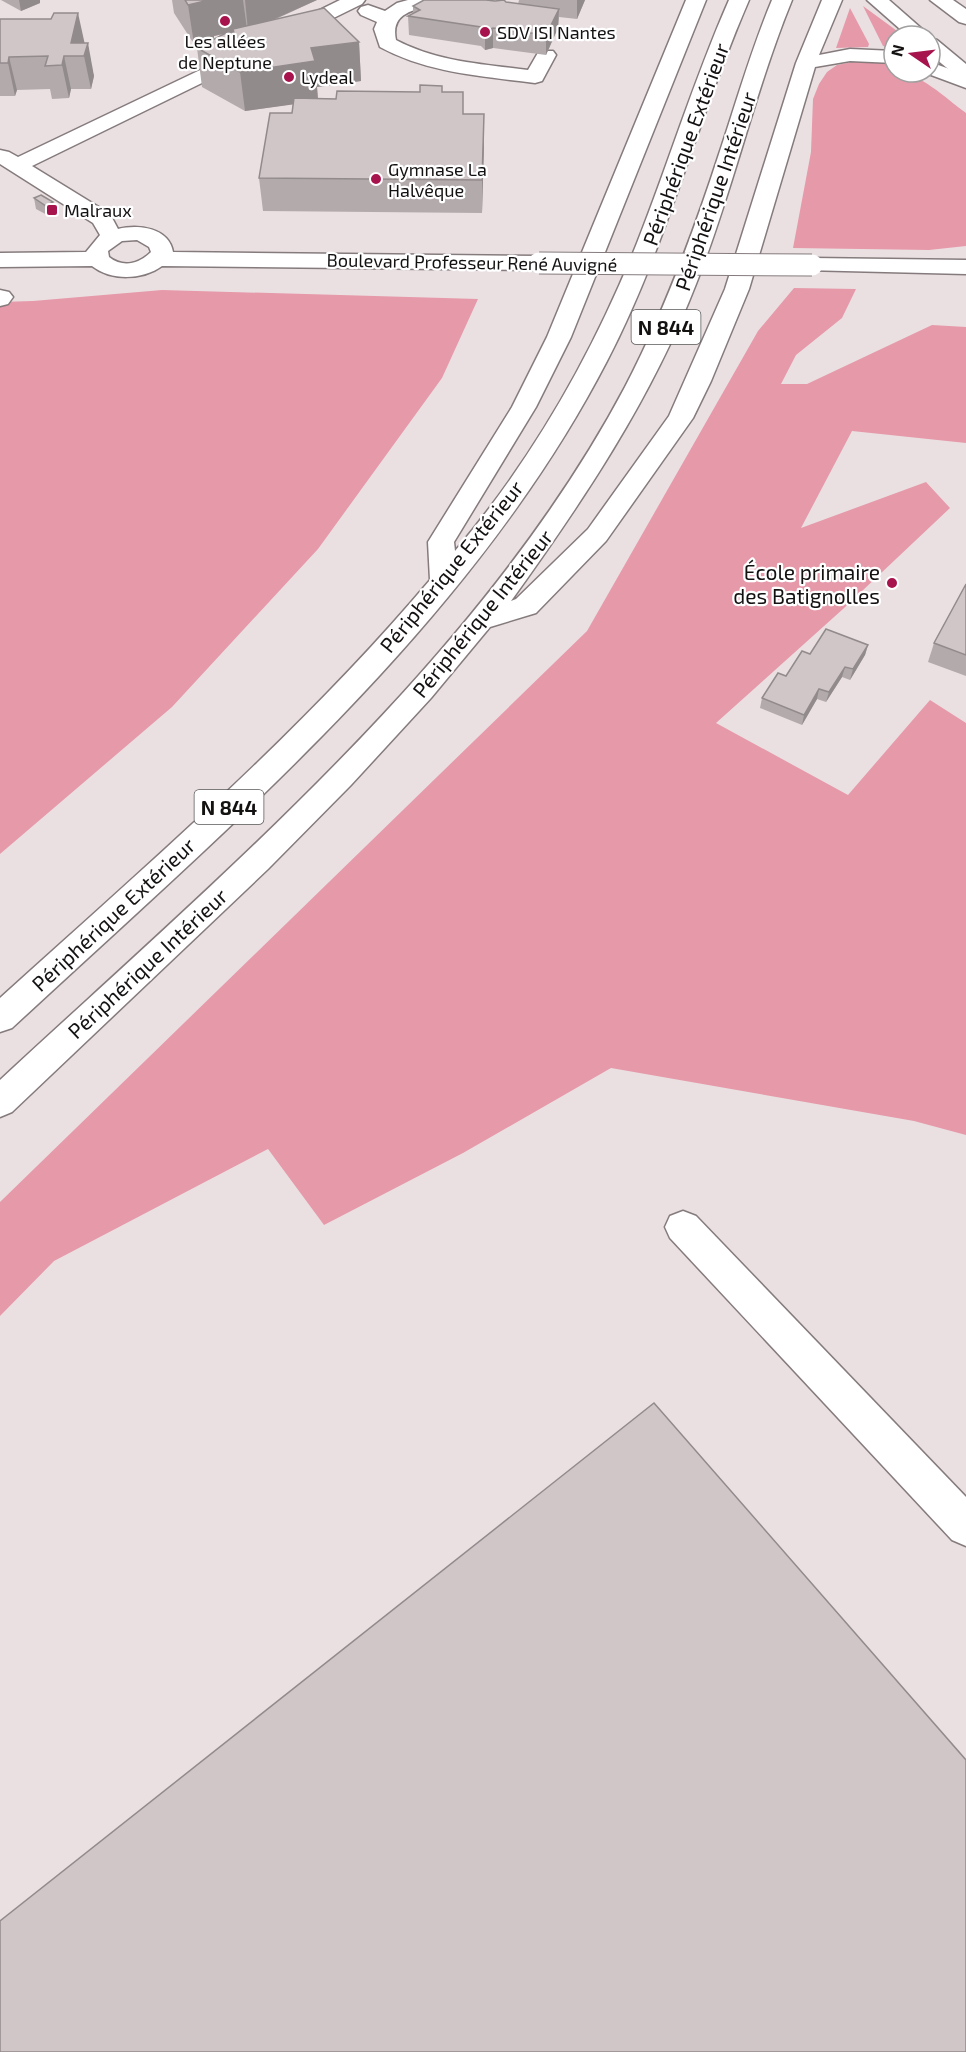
<svg xmlns="http://www.w3.org/2000/svg" width="966" height="2052" font-family="'Exo 2',sans-serif">
<rect width="100%" height="100%" fill="#eae0e2"/>
<g fill="#e699a9">
<path d="M863,6l41,30h-10v12l-11,-2z"/>
<path d="M850,8l19,36 -1,3 -32,1z"/>
<path d="M863,60h13l18,8v4c26,0 51,26 72,41v133l-37,4 -136,-2 18,-96 2,-53 6,-15 8,-12 10,-7z"/>
<path d="M794,288l62,1 -14,29 -46,37 -15,29h26l125,-59 34,2v116l-114,-12 -51,97 125,-46 24,26 -107,101 -127,114 132,72 82,-95 36,23v412l-52,-14 -303,-53 -148,85 -139,72 -56,-76 -214,112 -54,55v-114l587,-571 171,-300z"/>
<path d="M162,290l316,9 -36,79 -124,171 -146,158 -172,147v-552l33,-1z"/>
</g>
<g fill="none" stroke-linecap="round" stroke-linejoin="round">
<defs>
<g id="minor">
<path d="M340,0h25l-3,4 -67,33h-14l-3,-4 3,-4z"/>
<path d="M408,0h32l-3,4c-22,6 -47,8 -41,36 42,22 87,24 132,30l11,-19h14l3,4 -14,26 -7,2c-54,-7 -107,-10 -155,-36l-6,-18 3,-7 -16,-7 -3,-4 3,-4 7,-2 17,6 12,-8z"/>
<path d="M242,50l7,2 3,4 -3,4 -217,106 78,48 8,15c21,-5 51,-1 55,23l366,4 8,2 3,5 -3,5 -8,2 -377,-4c-19,14 -51,15 -70,0l-92,1v-14l86,-1 14,-17 -7,-12 -93,-59v-14l9,2 9,5zM137,240l12,7 2,5c-12,12 -28,16 -42,5l-1,-6 14,-10z"/>
<path d="M812,258l154,2v14l-162,-4 -3,-5 3,-5z"/>
<path d="M0,290l9,2 4,5 -5,7 -8,2z"/>
<path d="M683,1211l13,5 270,281v49l-14,-6 -282,-302 -5,-11 5,-11z"/>
</g>
<g id="major">
<path d="M867,0h22l41,36h-22z"/>
<path d="M930,0h23l13,9v15l-7,-2z"/>
<path d="M930,38l7,2 29,24v16l-7,-2 -29,-24z"/>
</g>
<g id="highway">
<path d="M686,0h20l-135,337 -35,70 -82,135 1,9c77,-91 138,-198 182,-308 32,-81 57,-164 92,-243h20c-52,119 -82,246 -142,361 -137,265 -380,467 -595,667l-12,4v-34c148,-134 301,-265 430,-418l-2,-38 84,-135 35,-70z"/>
<path d="M772,0h20c-38,93 -59,191 -96,284 -45,116 -113,217 -185,317l5,-2 72,-70 81,-113 56,-127 71,-226 26,-63h20l-23,55 31,-6 44,2v12l-44,-2 -35,6 -66,222 -38,92 -18,37 -87,123 -70,72 -46,14 -59,71 -80,87 -83,84 -256,243 -12,5v-37c221,-205 482,-423 625,-693 39,-75 68,-153 94,-233 17,-51 32,-104 53,-154z"/>
<path d="M930,62l36,13v13l-43,-16h7z"/>
</g>
</defs>
<use href="#minor" stroke="#857b7d" stroke-width="3"/>
<use href="#major" stroke="#857b7d" stroke-width="3"/>
<use href="#highway" stroke="#857b7d" stroke-width="3"/>
<use href="#minor" fill="#fff" fill-rule="evenodd"/>
<use href="#major" fill="#fff" fill-rule="evenodd"/>
<use href="#highway" fill="#fff" fill-rule="evenodd"/>
<defs>
<path id="minor-bridge" d="M539,263l273,2"/>
</defs>
<use href="#minor-bridge" stroke="#857b7d" stroke-width="23" stroke-linecap="butt"/>
<use href="#minor-bridge" stroke="#fff" stroke-width="21"/>
</g>
<g fill="#b3aaac" fill-rule="evenodd">
<path d="M1,0h39v3l-19,8z"/>
<path d="M172,0h145l-43,20 85,22 2,39 -44,6 1,11 18,1 106,-7h21v22h21l-2,99 -219,-2 -4,-33 33,-65 1,-9 -48,7 -43,-24 -5,-39 15,-8 -18,4 -20,-31zM222,34l-8,5v-3z"/>
<path d="M519,0h66l-8,19 -18,-2 -1,11 -12,27 -53,-7 -8,2 -4,-4 -72,-11 -1,-19 5,-3v-7l93,-4 12,2z"/>
<path d="M0,19l84,24 10,33 -3,13h-20l-2,9 -17,1 -2,-10 -33,1 -2,6h-15z"/>
<path d="M34,198l19,4 3,11 -7,3 -13,-7z"/>
<path d="M966,584v92l-38,-14 6,-19z"/>
<path d="M868,645l-3,10 -15,25 -8,-3 -16,25 -9,-3 -15,26 -42,-17 2,-10 48,-44z"/>
</g>
<g fill="#928b8c">
<path d="M19,0h21v3l-19,8z"/>
<path d="M207,0h36l4,29h-14v3l-19,4v3l-20,5 -6,-39z"/>
<path d="M245,0h72l-69,31z"/>
<path d="M577,0h8l-8,19z"/>
<path d="M559,9l-1,19 -12,27v-20z"/>
<path d="M78,13l7,32 -14,-2z"/>
<path d="M493,28v20l-8,2v-19z"/>
<path d="M359,42l2,39 -44,6 1,14 -73,10 -5,-39 71,-24z"/>
<path d="M88,43l6,33 -3,13 -7,-33z"/>
<path d="M64,56l7,33 -2,9 -7,-33z"/>
<path d="M9,57l8,33 -2,6 -7,-33z"/>
<path d="M484,114v33l-2,66v-33z"/>
<path d="M53,202l3,11 -7,3 -3,-10z"/>
<path d="M868,645l-3,10 -15,25 3,-11z"/>
<path d="M845,667l-3,10 -16,25 3,-10z"/>
<path d="M819,689l-2,10 -15,26 2,-10z"/>
</g>
<g fill="#d0c6c8" stroke="#928b8c" stroke-width="1.5">
<path d="M185,0h24l-21,5z"/>
<path d="M424,0h62l9,1 9,-1 2,2 53,7 -13,26 -53,-7 -8,3 -4,-4 -73,-11 12,-6 -7,-4z"/>
<path d="M324,8l35,34 -48,6 4,13 -75,11 -43,-24 29,-15h8l-1,-4z"/>
<path d="M54,13h24l-7,30h17l-4,13h-20l-2,9 -17,1 3,-10 -39,1 -1,6h-8v-44h51z"/>
<path d="M420,85l22,1v6h21v22h21l-2,66 -223,-2 11,-65h22l2,-15 42,1 1,-8 83,1z"/>
<path d="M41,195l12,7 -7,4 -12,-8z"/>
<path d="M966,584v71l-32,-12z"/>
<path d="M826,629l42,16 -15,24 -8,-2 -16,25 -10,-3 -15,26 -42,-17 16,-25 8,3 16,-25 8,3z"/>
<path d="M654,1403l312,357v292h-966v-131z"/>
</g>
<g fill="#a7134d" stroke="#fff" stroke-width="2">
<circle cx="225" cy="21" r="6"/>
<circle cx="485" cy="32" r="6"/>
<circle cx="289" cy="77" r="6"/>
<circle cx="376" cy="179" r="6"/>
<rect x="46" y="204" width="12" height="12" rx="3"/>
<circle cx="892" cy="583" r="6"/>
</g>
<g text-anchor="middle" dominant-baseline="central" stroke-width="4.5" stroke-linejoin="round" paint-order="stroke">
<g font-size="18" fill="#141111" stroke="#fff" text-anchor="start">
<text x="497" y="32">SDV ISI Nantes</text>
<text x="225" y="41" text-anchor="middle">Les allées<tspan x="225" dy="21">de Neptune</tspan></text>
<text x="301" y="77">Lydeal</text>
<text x="388" y="169">Gymnase La<tspan x="388" dy="21">Halvêque</tspan></text>
<text x="64" y="210">Malraux</text>
</g>
<g font-size="18" fill="#141111" stroke="#fff">
<text transform="translate(472 262) rotate(1)">Boulevard Professeur René Auvigné</text>
</g>
<g fill="#fff" stroke="#5a5858" stroke-width="1.5">
<rect x="631.5" y="310" width="69" height="34" rx="4.5"/>
<rect x="194.5" y="790" width="69" height="34" rx="4.5"/>
</g>
<g font-size="20" font-weight="bold" fill="#141111">
<text x="666" y="327">N 844</text>
<text x="229" y="807">N 844</text>
</g>
<g font-size="21" fill="#141111" stroke="#fff">
<text transform="translate(685 144) rotate(-70)">Périphérique Extérieur</text>
<text transform="translate(715 191) rotate(-71)">Périphérique Intérieur</text>
<text transform="translate(451 566) rotate(-51)">Périphérique Extérieur</text>
<text transform="translate(482 613) rotate(-51)">Périphérique Intérieur</text>
<text transform="translate(113 914) rotate(-43)">Périphérique Extérieur</text>
<text transform="translate(147 963) rotate(-43)">Périphérique Intérieur</text>
</g>
<g font-size="21" fill="#141111" stroke="#fff" text-anchor="end">
<text x="880" y="571">École primaire<tspan x="880" dy="24">des Batignolles</tspan></text>
</g>
</g>
<g transform="translate(912 54) rotate(284)"><circle r="28" fill="#ffffff" stroke="#a1a0a0" stroke-width="1.5"/>
<path d="M0-4.5L10 22L0 15L-10 22Z" fill="#a7134d"/>
<text y="-9" font-size="16" font-weight="bold" text-anchor="middle" fill="#141111">N</text>
</g>
</svg>
